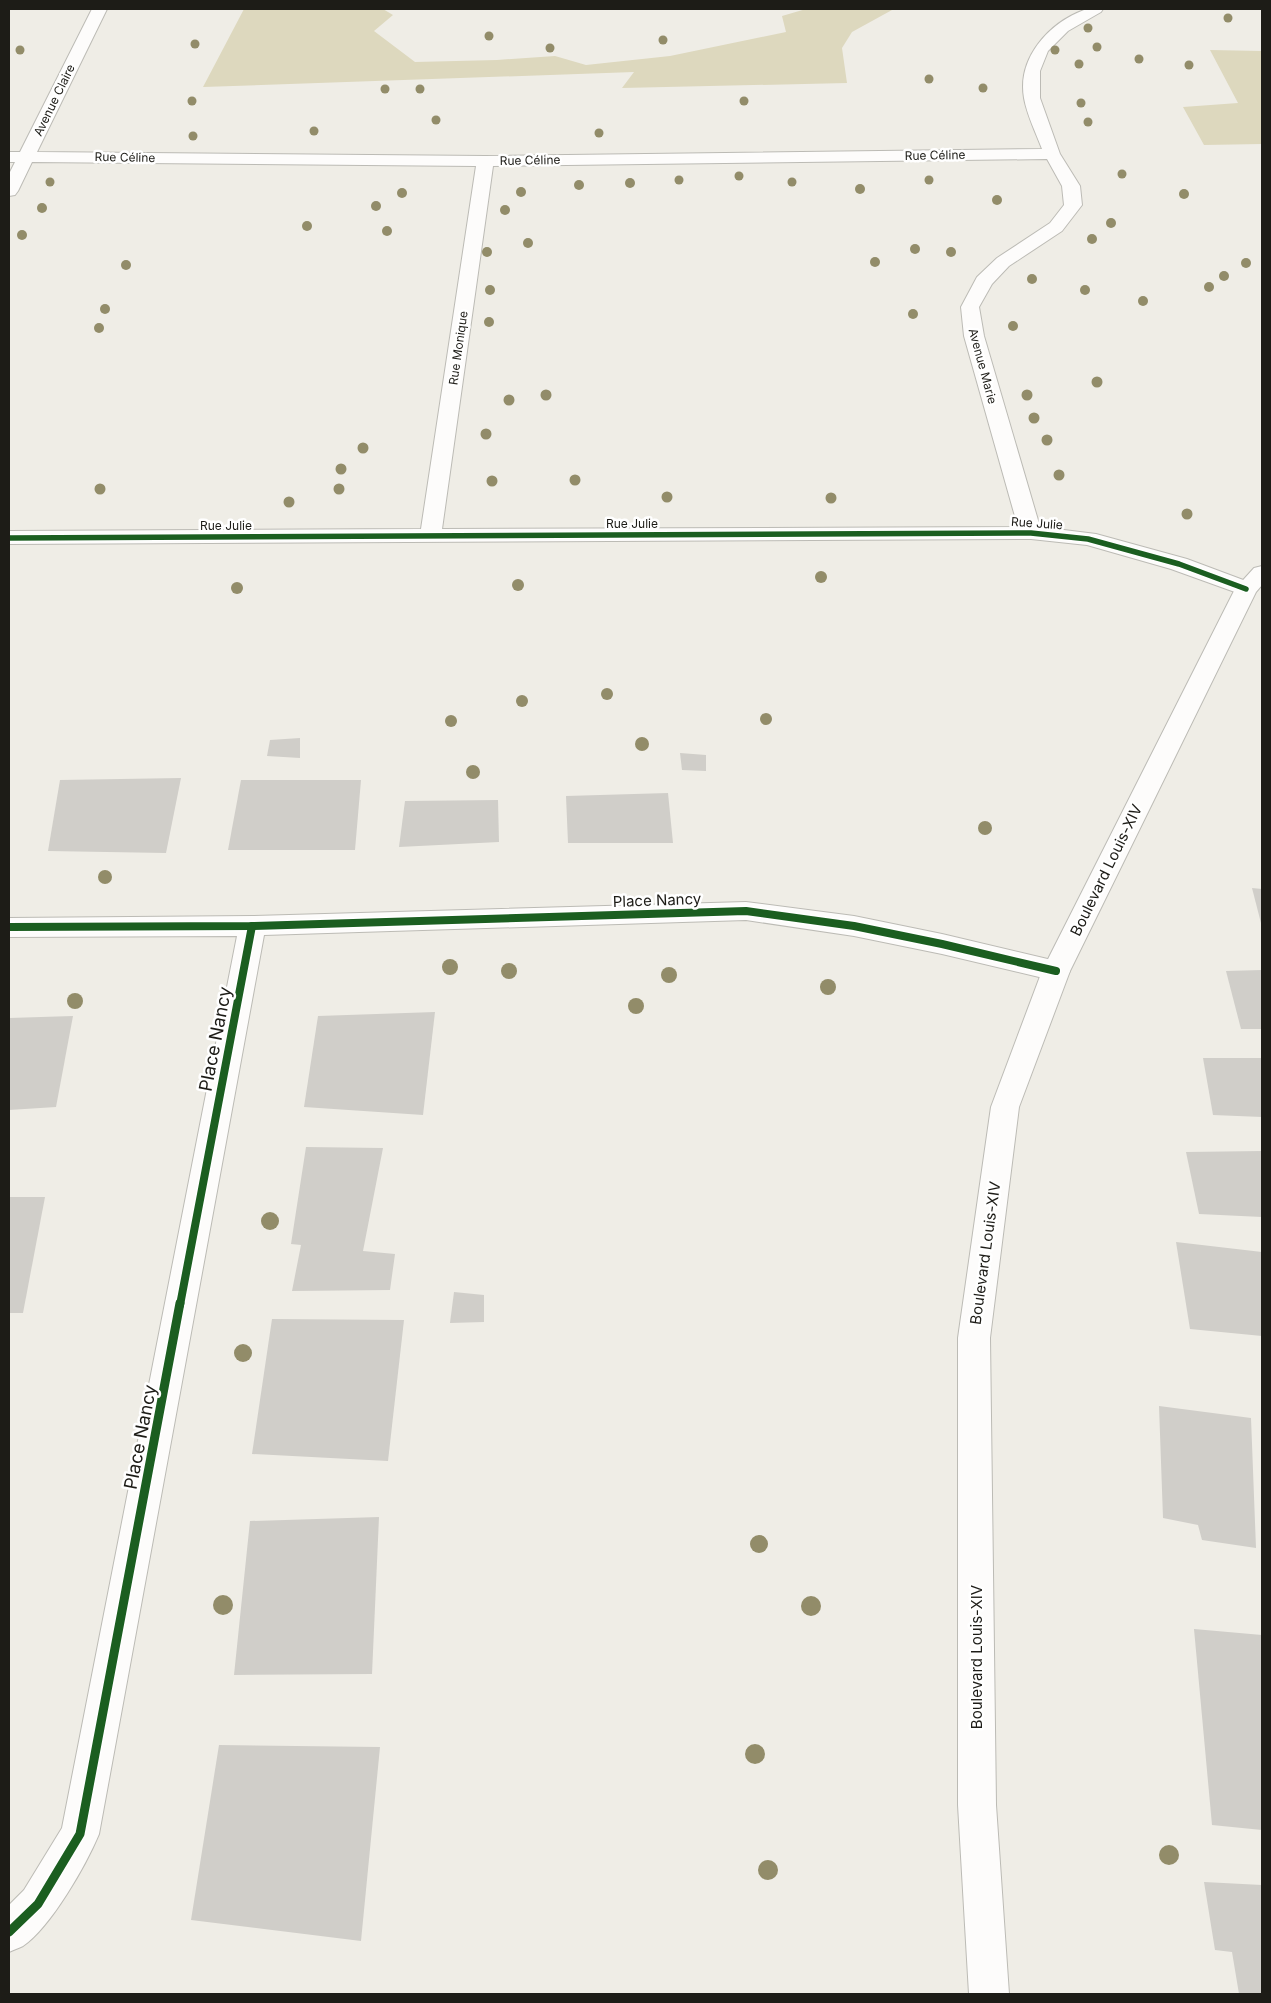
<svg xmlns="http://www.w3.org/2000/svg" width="1271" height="2003" font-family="Inter,sans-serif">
<rect width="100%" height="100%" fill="#efede6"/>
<g fill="#ddd8be">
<path d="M244,9h139l10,6 -19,16 41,31 82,-2 58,-4 31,9 84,-9 116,-24 -4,-16 24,-7 86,1 -40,22 -10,16 5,35 -225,5 12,-16 -431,15z"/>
<path d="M1210,50l52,1v93l-58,1 -21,-38 55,-4z"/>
</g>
<g fill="#d0cec9">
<path d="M300,738v20l-33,-2 3,-16z"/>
<path d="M680,753l26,2v16l-24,-1z"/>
<path d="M181,778l-15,75 -118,-2 12,-71z"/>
<path d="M241,780h120l-6,70h-127z"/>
<path d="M668,793l5,50h-105l-2,-47z"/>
<path d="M498,800l1,42 -100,5 6,-46z"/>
<path d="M1252,888l10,1v38z"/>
<path d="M1262,970v59h-21l-15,-58z"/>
<path d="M435,1012l-12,103 -119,-8 14,-91z"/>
<path d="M73,1016l-17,91 -47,3v-92z"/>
<path d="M1203,1058h59v59l-49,-2z"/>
<path d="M306,1147l77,1 -20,103 32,3 -5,36 -98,1 9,-46 -10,-1z"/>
<path d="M1262,1151v66l-63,-3 -13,-62z"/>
<path d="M9,1197h36l-22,116h-14z"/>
<path d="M1176,1242l86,10v84l-72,-7z"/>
<path d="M454,1292l30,3v27l-34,1z"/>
<path d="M272,1319l132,1 -16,141 -136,-7z"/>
<path d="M1159,1406l92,12 5,130 -54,-8 -4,-15 -35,-7z"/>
<path d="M379,1517l-7,157 -138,1 16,-154z"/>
<path d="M1194,1629l68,6v195l-50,-5z"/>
<path d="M219,1745l161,2 -19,194 -170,-21z"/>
<path d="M1204,1882l58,3v109h-23l-7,-42 -17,-2z"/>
</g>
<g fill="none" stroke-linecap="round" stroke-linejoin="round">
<defs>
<g id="minor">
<path d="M92,9h15l-70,143 448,4 557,-7c-6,-16 -15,-34 -18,-51 -7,-40 25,-75 60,-88 6,-3 13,-1 19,-1l-2,3 -33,19 -20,20 -8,20v27l20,56 20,32 2,19 -20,26 -53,35 -17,18 -13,23 5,29 56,191 56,7 91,25 67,25 3,5 -3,5 -8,2 -75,-27 -84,-24 -56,-6 -1022,5v-13l412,-2 55,-363 -444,-4 -14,29 -3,4 -6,1v-22l6,-12h-6v-10h11zM1047,159l15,27 2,19 -14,18 -53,35 -20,19 -16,30 3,29 54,191 -576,2 51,-363z"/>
<path d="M746,902l108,14 88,18 114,27 10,3 4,7 -4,7 -10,3 -114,-27 -88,-18 -108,-16 -482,15 -165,899c-13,31 -48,93 -76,112 -4,2 -10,4 -14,6v-47l15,-15 38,-62 175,-892 -228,1v-19l243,-2z"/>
</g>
<path id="major" d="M1262,566v19l-6,7 -186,379 -51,136 -29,231 6,467 13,189h-40l-11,-189v-467l33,-231 51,-136 193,-382 19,-21z"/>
</defs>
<use href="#minor" stroke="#bcbbb5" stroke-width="2"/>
<use href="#major" stroke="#bcbbb5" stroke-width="2"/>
<use href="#minor" fill="#fdfcfb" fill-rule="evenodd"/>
<use href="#major" fill="#fdfcfb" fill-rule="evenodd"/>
<defs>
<path id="cycleway-far2" d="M9,538l1022,-5 57,6 91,25 67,25"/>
<g id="cycleway-far1">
<path d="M9,927l243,-1 494,-15 108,15 88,18 114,27"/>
<path d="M180,1305l72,-379"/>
</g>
<path id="cycleway" d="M9,1932l29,-28 42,-70 100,-531"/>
</defs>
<use href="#cycleway-far2" stroke="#fff" stroke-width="8"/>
<use href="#cycleway-far1" stroke="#fff" stroke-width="11"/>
<use href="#cycleway" stroke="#fff" stroke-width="12"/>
<use href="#cycleway-far2" stroke="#1b5e20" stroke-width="5.5"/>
<use href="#cycleway-far1" stroke="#1b5e20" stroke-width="8"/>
<use href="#cycleway" stroke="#1b5e20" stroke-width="9"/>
</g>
<g fill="#928c69">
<circle cx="1228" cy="18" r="4.5"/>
<circle cx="1088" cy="28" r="4.5"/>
<circle cx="489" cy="36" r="4.5"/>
<circle cx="663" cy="40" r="4.5"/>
<circle cx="195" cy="44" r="4.5"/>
<circle cx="1097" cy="47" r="4.5"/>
<circle cx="550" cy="48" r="4.5"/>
<circle cx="20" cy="50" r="4.5"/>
<circle cx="1055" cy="50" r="4.5"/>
<circle cx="1139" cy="59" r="4.5"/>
<circle cx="1079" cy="64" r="4.5"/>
<circle cx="1189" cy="65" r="4.5"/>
<circle cx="929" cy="79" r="4.5"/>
<circle cx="983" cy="88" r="4.5"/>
<circle cx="385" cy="89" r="4.5"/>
<circle cx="420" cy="89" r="4.5"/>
<circle cx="192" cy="101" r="4.5"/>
<circle cx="744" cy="101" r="4.5"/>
<circle cx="1081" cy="103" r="4.5"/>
<circle cx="436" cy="120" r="4.5"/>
<circle cx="1088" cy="122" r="4.5"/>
<circle cx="314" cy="131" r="4.5"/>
<circle cx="599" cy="133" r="4.5"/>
<circle cx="193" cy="136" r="4.5"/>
<circle cx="1122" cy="174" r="4.5"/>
<circle cx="739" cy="176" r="4.5"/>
<circle cx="679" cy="180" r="4.5"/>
<circle cx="929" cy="180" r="4.5"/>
<circle cx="50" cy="182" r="4.5"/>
<circle cx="792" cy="182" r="4.5"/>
<circle cx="630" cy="183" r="5"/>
<circle cx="579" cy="185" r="5"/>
<circle cx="860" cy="189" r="5"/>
<circle cx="521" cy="192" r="5"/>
<circle cx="402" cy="193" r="5"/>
<circle cx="1184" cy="194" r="5"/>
<circle cx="997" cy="200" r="5"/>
<circle cx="376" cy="206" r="5"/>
<circle cx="42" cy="208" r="5"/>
<circle cx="505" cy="210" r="5"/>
<circle cx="1111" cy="223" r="5"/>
<circle cx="307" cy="226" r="5"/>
<circle cx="387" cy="231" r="5"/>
<circle cx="22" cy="235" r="5"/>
<circle cx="1092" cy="239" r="5"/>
<circle cx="528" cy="243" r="5"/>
<circle cx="915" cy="249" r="5"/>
<circle cx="487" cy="252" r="5"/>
<circle cx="951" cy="252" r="5"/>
<circle cx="875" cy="262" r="5"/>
<circle cx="1246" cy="263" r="5"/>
<circle cx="126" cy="265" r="5"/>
<circle cx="1224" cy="276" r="5"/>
<circle cx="1032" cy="279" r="5"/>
<circle cx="1209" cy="287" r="5"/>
<circle cx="490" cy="290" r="5"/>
<circle cx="1085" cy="290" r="5"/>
<circle cx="1143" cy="301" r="5"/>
<circle cx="105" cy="309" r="5"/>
<circle cx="913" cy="314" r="5"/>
<circle cx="489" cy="322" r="5"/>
<circle cx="1013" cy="326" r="5"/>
<circle cx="99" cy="328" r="5"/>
<circle cx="1097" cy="382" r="5.5"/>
<circle cx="546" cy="395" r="5.5"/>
<circle cx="1027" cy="395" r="5.5"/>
<circle cx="509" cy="400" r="5.5"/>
<circle cx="1034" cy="418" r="5.5"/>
<circle cx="486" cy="434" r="5.5"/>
<circle cx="1047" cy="440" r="5.5"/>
<circle cx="363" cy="448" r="5.5"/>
<circle cx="341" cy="469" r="5.5"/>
<circle cx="1059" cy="475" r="5.5"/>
<circle cx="575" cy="480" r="5.5"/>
<circle cx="492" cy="481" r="5.5"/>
<circle cx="100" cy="489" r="5.5"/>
<circle cx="339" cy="489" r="5.5"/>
<circle cx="667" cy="497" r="5.5"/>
<circle cx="831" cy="498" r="5.5"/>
<circle cx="289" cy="502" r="5.5"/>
<circle cx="1187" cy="514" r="5.5"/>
<circle cx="821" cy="577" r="6"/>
<circle cx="518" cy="585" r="6"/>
<circle cx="237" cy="588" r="6"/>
<circle cx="607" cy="694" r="6"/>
<circle cx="522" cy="701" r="6"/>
<circle cx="766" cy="719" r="6"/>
<circle cx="451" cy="721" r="6"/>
<circle cx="642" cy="744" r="7"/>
<circle cx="473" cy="772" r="7"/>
<circle cx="985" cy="828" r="7"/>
<circle cx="105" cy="877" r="7"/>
<circle cx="450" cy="967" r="8"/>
<circle cx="509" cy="971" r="8"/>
<circle cx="669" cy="975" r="8"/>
<circle cx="828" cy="987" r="8"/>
<circle cx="75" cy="1001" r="8"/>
<circle cx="636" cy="1006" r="8"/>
<circle cx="270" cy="1221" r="9"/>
<circle cx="243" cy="1353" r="9"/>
<circle cx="759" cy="1544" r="9"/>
<circle cx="223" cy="1605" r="10"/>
<circle cx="811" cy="1606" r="10"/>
<circle cx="755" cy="1754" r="10"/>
<circle cx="1169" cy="1855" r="10"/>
<circle cx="768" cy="1870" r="10"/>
</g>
<g text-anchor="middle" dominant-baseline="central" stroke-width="5" stroke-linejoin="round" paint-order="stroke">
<g font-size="12" fill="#1d1c17" stroke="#fff">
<text transform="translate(54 100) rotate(-64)">Avenue Claire</text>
<text transform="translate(935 155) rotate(-1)">Rue Céline</text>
<text transform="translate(125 157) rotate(1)">Rue Céline</text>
<text transform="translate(530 160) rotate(-1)">Rue Céline</text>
<text transform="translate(458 348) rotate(-82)">Rue Monique</text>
<text transform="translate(983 366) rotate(75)">Avenue Marie</text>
<text x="632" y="523">Rue Julie</text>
<text transform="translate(1037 523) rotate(4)">Rue Julie</text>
<text x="226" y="525">Rue Julie</text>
</g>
<g font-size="15" fill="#1d1c17" stroke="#fff">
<text transform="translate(1106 870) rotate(-64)">Boulevard Louis-XIV</text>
<text transform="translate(657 900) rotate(-2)">Place Nancy</text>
<text transform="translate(985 1253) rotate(-82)">Boulevard Louis-XIV</text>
<text transform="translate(976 1657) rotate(-90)">Boulevard Louis-XIV</text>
</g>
<g font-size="18" fill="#1d1c17" stroke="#fff">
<text transform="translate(215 1039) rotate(-79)">Place Nancy</text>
<text transform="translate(140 1437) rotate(-79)">Place Nancy</text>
</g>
</g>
<rect width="1271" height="2003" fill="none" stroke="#1d1c17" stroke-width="20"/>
</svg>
